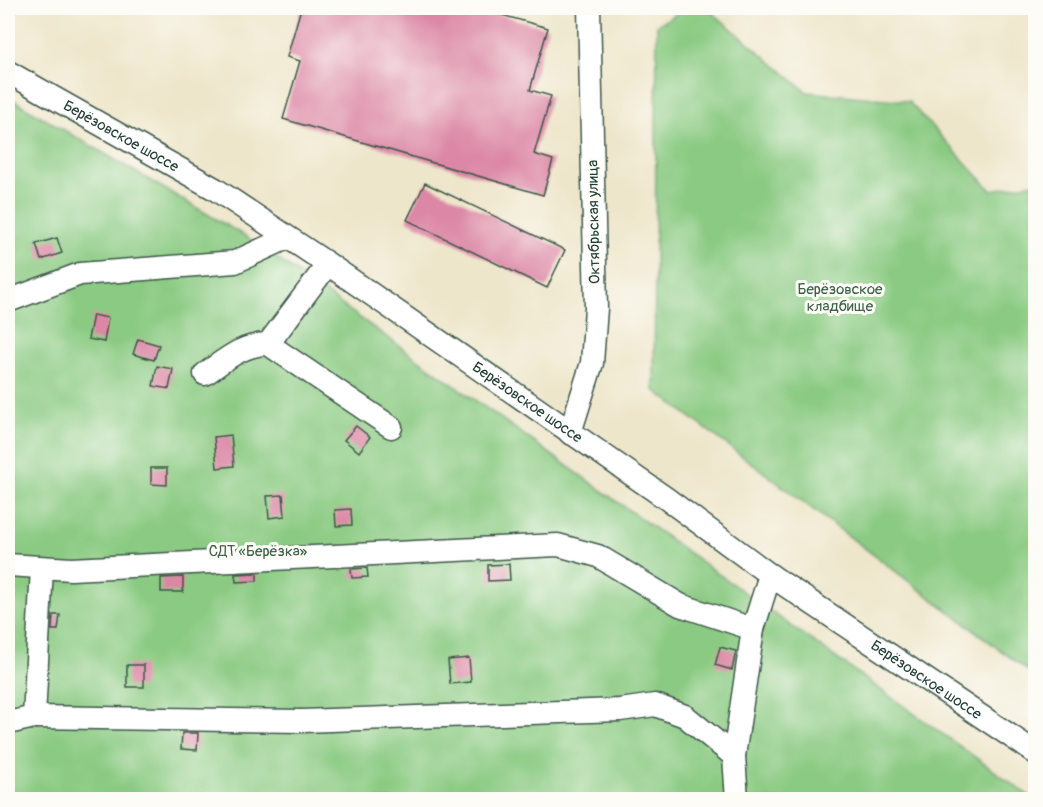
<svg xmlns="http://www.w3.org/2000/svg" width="1043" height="807" font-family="Pangolin,sans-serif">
<rect width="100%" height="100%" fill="#fdfcf7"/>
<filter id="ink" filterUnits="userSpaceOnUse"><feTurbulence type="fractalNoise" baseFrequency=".0167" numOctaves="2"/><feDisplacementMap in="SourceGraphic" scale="12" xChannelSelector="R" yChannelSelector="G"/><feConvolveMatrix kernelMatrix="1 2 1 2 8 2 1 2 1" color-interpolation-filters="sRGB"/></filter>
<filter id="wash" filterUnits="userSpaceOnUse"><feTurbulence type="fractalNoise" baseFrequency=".008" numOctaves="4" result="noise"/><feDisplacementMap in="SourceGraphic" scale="24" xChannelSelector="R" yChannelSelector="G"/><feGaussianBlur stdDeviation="1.35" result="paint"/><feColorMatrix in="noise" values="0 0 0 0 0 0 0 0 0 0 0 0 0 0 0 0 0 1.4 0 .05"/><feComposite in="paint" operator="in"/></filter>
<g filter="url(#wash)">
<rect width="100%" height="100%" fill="#eee6ca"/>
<g fill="#8aca82" stroke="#54845b" stroke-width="1.5">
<path d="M687,8h20l100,84 101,9 83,89 44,-7v493l-381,-286 3,-365z"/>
<path d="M8,97l240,141 787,562h-1027z"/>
</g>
<g id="blocks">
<g fill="#dc87a5">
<path d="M301,8h176l71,20 -18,62 21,6 -17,58 19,6 -10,35 -260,-76 17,-58 -13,-4z"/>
<path d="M425,183l140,67 -18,38 -140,-68z"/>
<path d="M57,238l5,15 -21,7 -5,-16z"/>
<path d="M93,315l15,3 -4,24 -16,-3z"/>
<path d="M138,339l21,6 -5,15 -21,-6z"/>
<path d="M157,366l16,3 -4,20 -16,-3z"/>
<path d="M356,426l14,11 -11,15 -15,-12z"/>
<path d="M231,435l3,31 -17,2 -3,-31z"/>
<path d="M151,468h16v17l-16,-1z"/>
<path d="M283,495l2,21 -16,2 -2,-22z"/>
<path d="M351,509l1,16 -16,1 -1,-16z"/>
<path d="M509,564l1,16 -22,1v-16z"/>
<path d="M367,568l1,9 -16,1 -1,-9z"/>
<path d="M257,573v8l-21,1 -1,-8z"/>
<path d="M183,577v15h-22v-14z"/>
<path d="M53,615h7l-2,15h-6z"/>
<path d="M720,647l16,4 -4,19 -17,-5z"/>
<path d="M469,658l2,24 -21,2 -2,-24z"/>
<rect x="127" y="665" width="17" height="22"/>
<path d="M182,733h16l-1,17 -16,-1z"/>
</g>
</g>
</g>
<g filter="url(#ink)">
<use href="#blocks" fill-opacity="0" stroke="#3e564a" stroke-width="1.5"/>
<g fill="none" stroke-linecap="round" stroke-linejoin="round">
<defs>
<g id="minor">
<path id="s1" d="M8,72l207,117 113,75 339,235 103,76 266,178"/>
<path d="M8,301l72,-27 155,-12 52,-24"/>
<path d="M268,344l60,-80"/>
<path d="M205,374c20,-14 38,-30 63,-30l123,83"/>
<path d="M570,433l22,-70 4,-55 -7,-300"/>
<path d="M8,565l63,4 487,-24 40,11 82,49 73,24"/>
<path d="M34,717l268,4 318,-11 35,-5 30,11 49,40"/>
<path d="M8,723l26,-6 8,-149"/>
<path d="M737,800l-3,-44 19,-127 17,-54"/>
</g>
</defs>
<use href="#minor" stroke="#3e564a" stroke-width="25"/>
<use href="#minor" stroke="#fff" stroke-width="22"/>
</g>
</g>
<g text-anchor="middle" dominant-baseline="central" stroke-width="6" stroke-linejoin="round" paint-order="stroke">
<g font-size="15" fill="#1f3d34" stroke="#fdfcf7">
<text stroke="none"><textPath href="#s1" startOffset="130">Берёзовское шоссе</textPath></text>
<text transform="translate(594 222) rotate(-91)">Октябрьская улица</text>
<text stroke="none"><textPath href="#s1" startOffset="616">Берёзовское шоссе</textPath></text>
<text stroke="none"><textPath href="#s1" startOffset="1102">Берёзовское шоссе</textPath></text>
</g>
<g font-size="15" fill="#3a6048" stroke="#fdfcf7">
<text x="840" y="289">Берёзовское<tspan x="840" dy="17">кладбище</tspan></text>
<text x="258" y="551">СДТ «Берёзка»</text>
</g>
</g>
<rect width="1043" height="807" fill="none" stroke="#fdfcf7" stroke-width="30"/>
</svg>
